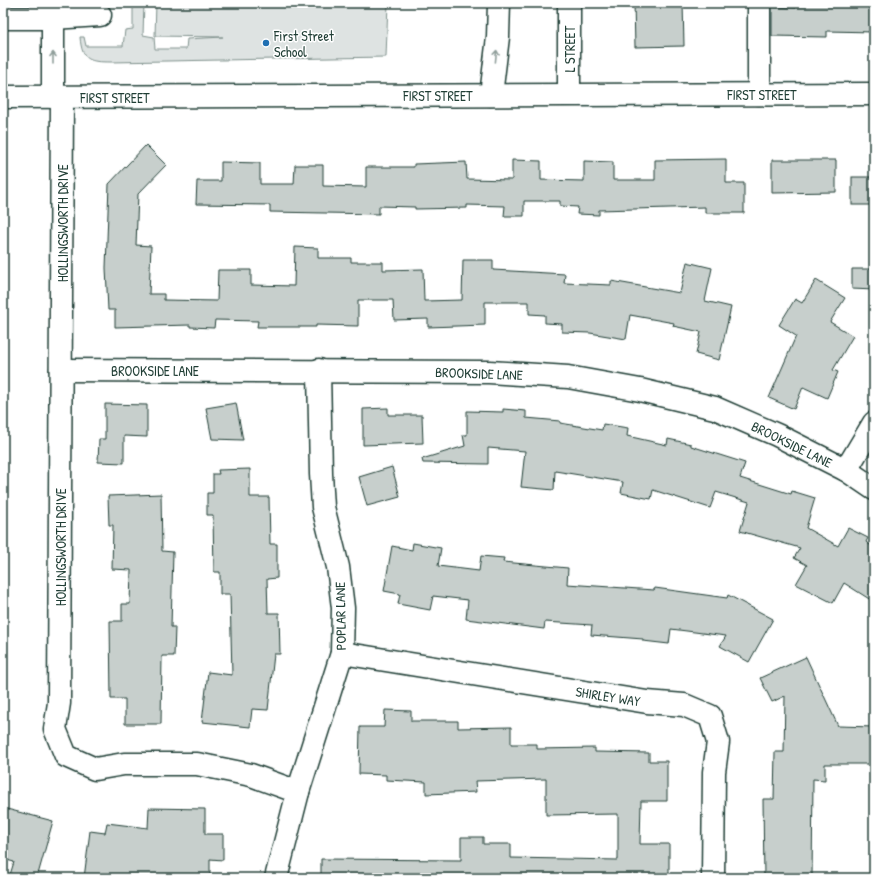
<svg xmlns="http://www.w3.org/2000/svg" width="877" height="881" font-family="'Patrick Hand',sans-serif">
<rect width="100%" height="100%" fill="#fff"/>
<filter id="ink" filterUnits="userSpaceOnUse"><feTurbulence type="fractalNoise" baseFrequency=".025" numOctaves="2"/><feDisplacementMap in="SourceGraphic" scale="8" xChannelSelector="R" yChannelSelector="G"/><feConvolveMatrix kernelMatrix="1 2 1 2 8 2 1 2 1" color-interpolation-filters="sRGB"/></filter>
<g filter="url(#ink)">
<path fill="#dee3e2" stroke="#7e908b" d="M133,3h11l-1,32 11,2 1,12h31l1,-10 36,-2 -68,-1 1,-33h232l-2,54 -274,5c-23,0 -30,-1 -32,-25h4l2,9h37l2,-16 8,-1z"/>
<g fill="#c7cfcc" stroke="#1f3d34">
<path d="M634,3h49l1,43 -49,1z"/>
<path d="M796,3h78v29l-47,-1v6l-55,-1v-29l24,1z"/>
<path d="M146,145l20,20 -28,29 -2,51 15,1 -2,48h15v6l53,1 1,-31h33v15l43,1 1,-39 23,1v10h33v4h32v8l40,-1 1,32 38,-1 1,-40h30v10l72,4 -1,9 47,2v-4l69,12 7,-31 25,6 -7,33 26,6 -12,53 -23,-6 5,-22 -28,-6 1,-3 -44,-8 -4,24 -36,-6 -28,-1v-8l-17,-1v-8l-16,-1v-12h-44v23l-57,2v-8l-34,1 -1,-20h-35v26l-42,-1v2h-59l1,-6 -43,-1 -1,8 -24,-1v-2l-75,2v-17h-7l-2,-42 3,-84z"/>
<path d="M726,159v24h18v30h-39v-6l-106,3v5l-22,-1 1,-7 -18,-1v-5h-36v15h-20l1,-10 -38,-1v3l-52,1v-2l-36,-1v8l-109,-2v-7l-74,-1 1,-23h24v-19l39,1v21h34l1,-19h28v21l43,1v-20h48v-3l52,-2 1,17 45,1v-20l29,1v19l43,1v-20l29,1v18h42v-20z"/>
<path d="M772,160h64v32l-64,1z"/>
<rect x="852" y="177" width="22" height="28"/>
<path d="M852,269h22v21l-22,-1z"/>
<path d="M816,280l29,18 -15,24 23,14 -20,34 5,2 -11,26 -24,-11 -9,22 -25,-11 27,-62 -17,-11 16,-26 7,4z"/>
<path d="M236,403l7,37 -31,-1 -6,-31z"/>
<path d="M105,404l42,1v32l-23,-1v27l-26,-1 1,-23h6z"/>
<path d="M388,408v7h34l1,28 -60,2v-36z"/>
<path d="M503,409l23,2v7l34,3v2l42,7 1,-6 25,4 -1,8 40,9 1,-6 23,5v2l54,17 -5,15 51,16 1,-3 23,7 -9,30 32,18 10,-18 20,10 -2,4 8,6v54l-30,-19 -11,20 -37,-19 11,-19 -13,-7 6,-10 -60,-17 9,-29 -33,-10 -6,16 -57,-18 -2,9 -30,-6 2,-11 -68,-11 -1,19 -33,-3 4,-36 -37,-3v16l-65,-1 -1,-4 43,-13 -2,-11h4v-24l36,1z"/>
<path d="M392,467l8,30 -33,9 -8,-29z"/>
<path d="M250,469v28h19l1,47h7v34l-10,1 1,34h11l1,41h-6l-6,56 -16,-1 -2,18 -48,-5 6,-50 24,3 -2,-81h-10v-22h-6l-1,-57h-6v-22h6v-19h6l-1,-4z"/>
<path d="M161,494l1,57 11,1 -2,75h4l-1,29h-12l-1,68h-36v-25h-14l-1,-78h12v-17h8l1,-34 -19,-1 1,-44h-4l-1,-29z"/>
<path d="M413,543l28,5 -3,18 41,5 2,-15 23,2 -1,4 65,6 -1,16 72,5 15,1 1,-2 72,10 1,-3 45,24 -24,43 -29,-16 6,-10 -55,-7 -2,15 -26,-3v-2l-52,-4 1,-10 -47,-3 -1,7 -78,-10 2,-19 -35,-4 -3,14 -32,-6 2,-10 -16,-3 8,-45 20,4z"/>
<path d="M806,657l32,69 36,1v37h-49v16l-12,-1 -1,99h-48l-1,-79h11l1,-47h9l1,-56 -13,6 -12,-24z"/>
<path d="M385,710l26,1v10h47v7l53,-1v17h26v5l58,-1v4l54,1v8h18v40h-26l-1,43h29v34h-348v-19l140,1v-23h22v7h28v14l107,2v-46l-72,1v-36l-71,2 1,11 -50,2v-12l-40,-2v-5l-27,-1 1,-47h24z"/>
<path d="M3,808l50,13 -16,57h-28l5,-16 -11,-3z"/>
<path d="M149,808l56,1v25h18v26l-13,-1v19h-126l6,-47 15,2 2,-10 41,5z"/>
</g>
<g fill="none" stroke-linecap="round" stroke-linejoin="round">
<defs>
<g id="minor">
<path d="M569,3v91"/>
<path d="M759,3v91"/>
<path d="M3,18h50v79"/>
<path d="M53,18l47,-3"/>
<path d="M491,95l7,-58 1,-34"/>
<path d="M3,97l871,-3"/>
<path d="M62,97l-3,606 -4,26 11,27 29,13 29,-5h73l54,11 47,17"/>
<path d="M61,370l428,2 79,5 72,13 75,18 62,27 69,35 28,19"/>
<path d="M846,470l28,-47"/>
<path d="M342,653l305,49 37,3 26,11 8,26 -4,30 -1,106"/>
<path d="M276,878l22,-86 44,-139 1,-45 -5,-41 -15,-60 -2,-33 -2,-104"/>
</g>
</defs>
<use href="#minor" stroke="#1f3d34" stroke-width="25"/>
<use href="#minor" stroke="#fff" stroke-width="22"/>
</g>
<defs><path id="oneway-shaft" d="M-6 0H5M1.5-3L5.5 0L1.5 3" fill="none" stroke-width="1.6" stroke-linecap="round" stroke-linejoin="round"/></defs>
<g stroke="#8f9e9a">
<use href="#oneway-shaft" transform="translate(496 56) rotate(-84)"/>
<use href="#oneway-shaft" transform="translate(53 58) rotate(-90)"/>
</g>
</g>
<circle fill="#1f6fb2" stroke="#fff" stroke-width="1.5" cx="266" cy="43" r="4"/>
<g text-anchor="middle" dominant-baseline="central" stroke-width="3" stroke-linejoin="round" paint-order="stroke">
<g font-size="14" fill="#1f3d34" stroke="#fff" text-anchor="start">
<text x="274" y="35">First Street<tspan x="274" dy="16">School</tspan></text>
</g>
<g font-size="14" fill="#1f3d34" stroke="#fff">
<text transform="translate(569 49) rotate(-90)">L STREET</text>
<text x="762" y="94">FIRST STREET</text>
<text x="438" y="95">FIRST STREET</text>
<text x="115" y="97">FIRST STREET</text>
<text transform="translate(62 223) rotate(-90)">HOLLINGSWORTH DRIVE</text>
<text x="155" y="370">BROOKSIDE LANE</text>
<text transform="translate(479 373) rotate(2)">BROOKSIDE LANE</text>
<text transform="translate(792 444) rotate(26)">BROOKSIDE LANE</text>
<text transform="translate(60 547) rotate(-90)">HOLLINGSWORTH DRIVE</text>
<text transform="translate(340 616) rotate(-91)">POPLAR LANE</text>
<text transform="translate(608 696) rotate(9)">SHIRLEY WAY</text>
</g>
</g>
<rect width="877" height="881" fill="none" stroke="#fff" stroke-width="16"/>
<rect x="8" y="8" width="861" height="865" fill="none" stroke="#1f3d34" stroke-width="1.5" filter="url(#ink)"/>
</svg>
